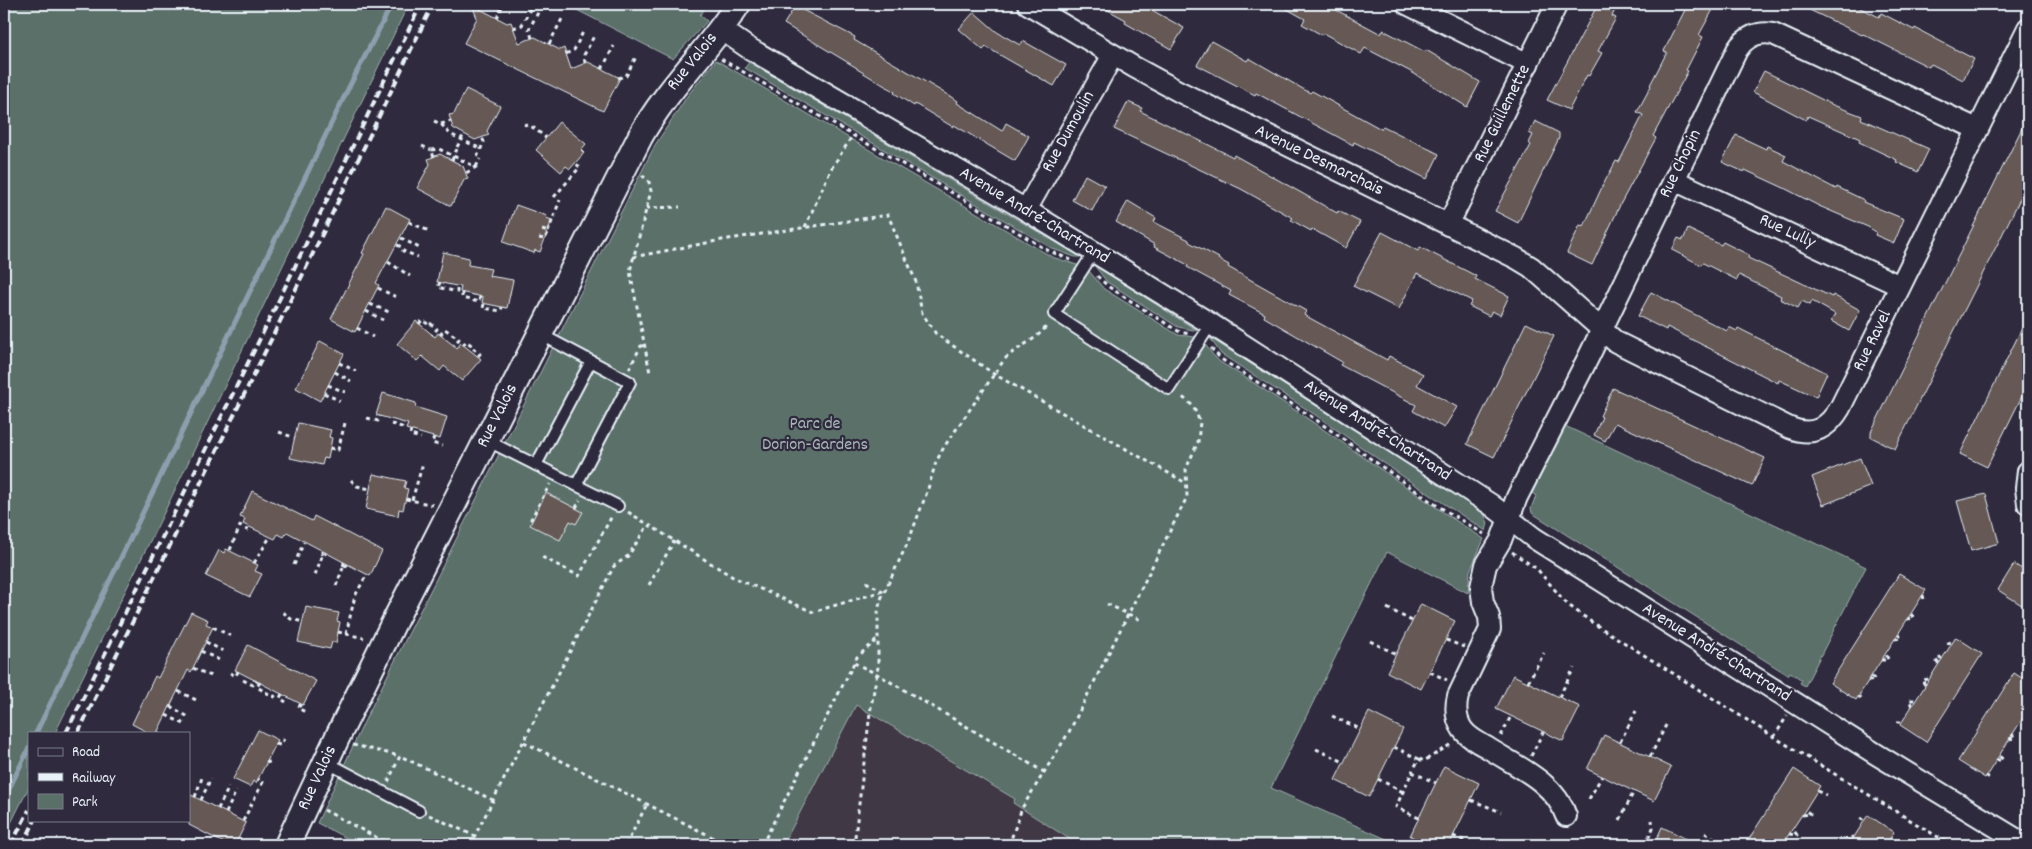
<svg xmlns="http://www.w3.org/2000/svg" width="2032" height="849" font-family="Dekko,sans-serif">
<rect width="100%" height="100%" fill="#2f2a3d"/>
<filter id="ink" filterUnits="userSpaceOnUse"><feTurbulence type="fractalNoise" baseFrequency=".02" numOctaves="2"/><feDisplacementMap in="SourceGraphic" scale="10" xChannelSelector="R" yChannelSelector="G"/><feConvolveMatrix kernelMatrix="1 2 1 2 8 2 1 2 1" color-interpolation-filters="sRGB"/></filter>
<g filter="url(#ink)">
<path fill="#3f3844" d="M855,705l160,94 -2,4 66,42h-296z"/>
<g fill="#5a6f68" stroke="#a1b0b0">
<path d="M4,4l404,1 -247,514 -106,214h-26v54l-25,50z"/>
<path d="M565,4h143l-8,11 7,6 -34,38z"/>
<path d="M716,60l336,197 25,8 12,6 15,18 74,46 17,2 9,6 9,12 7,7c91,55 175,120 264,177l-14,32 -2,22 -81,-41 -116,236 129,57h-321l-66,-42 2,-4 -159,-94 -73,140h-423l-43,-22 49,-105 289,-573 33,-50z"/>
<path d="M749,62l332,195h-6l-22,-8 -308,-181z"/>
<path d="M1094,265l104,66 -20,-4 -71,-45z"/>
<path d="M1210,338l273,173 5,12 -2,8 -75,-49 -97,-68 -93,-60z"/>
<path d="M1565,426l301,141 -61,119 -5,-3 2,-3 -12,-8 -2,3 -256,-162 -1,-5 5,-12 -4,-3z"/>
</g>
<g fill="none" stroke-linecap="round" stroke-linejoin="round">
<g stroke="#8d9fae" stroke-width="5">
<path d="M36,733l312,-644 44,-85"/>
<path d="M4,799l25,-51"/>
</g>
</g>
<g fill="#655854" stroke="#e8f1f8">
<path d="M1097,4h44l43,24 -13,21 -46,-26 1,-3z"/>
<path d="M1278,4h47l56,30 2,-4 42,22 1,-2 54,32 -13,25 -54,-34 -48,-25 -4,6 -38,-21 -1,2 -20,-11 3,-5z"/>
<path d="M1598,4h20l-6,12 4,2 -18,33 4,2 -13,23 -2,-1 -18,35 -22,-10z"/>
<path d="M1688,4h28l-17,31 4,2 -17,33 2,1 -35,65 3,2 -35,65 -29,62 -25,-12 13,-28 4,1 19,-41 13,-24 3,1 24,-47 -6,-3 14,-26 -1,-1 17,-33 -3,-1z"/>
<path d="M1797,4h55l27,13 2,-4 33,17 1,-2 59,31 -11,21 -32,-16 -2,3 -66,-33 -1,1z"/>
<path d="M472,5l35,18 4,-1 8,21 16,-6 25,13 4,-2 7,21 17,-7 32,16 -17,33 -139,-68 13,-25z"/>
<path d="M795,6l60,31 -1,3 104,61 -1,2 45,28 4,-8 23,13 -14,25 -61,-36 -1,2 -38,-23 -1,2 -20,-13 1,-1 -38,-23v-1l-73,-44z"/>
<path d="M974,12l23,20 23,13 3,-4 43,24 -12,21 -68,-39 -3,3 -24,-21z"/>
<path d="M1211,41l36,20 2,-3 61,35 2,-2 69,38 2,-3 56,28 -12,25 -73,-37 -1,3 -97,-52 -1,2 -58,-30z"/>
<path d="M1764,71l69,34 29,11 -1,3 68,30 -11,23 -22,-10 1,-2 -38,-18 1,-3 -52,-23 -2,4 -53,-28z"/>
<path d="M466,89l34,17 -13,25 2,4 -14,5 -22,-12 -4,-13 5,-1z"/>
<path d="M1128,102l14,6 -2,3 93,46 1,-2 103,58 1,-2 22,11 -14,26 -34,-19 -1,2 -20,-11 2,-2 -52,-29 -127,-60z"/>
<path d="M2028,116v67l-133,266 -24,-12v-5z"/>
<path d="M1535,121l24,12v5l-41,85 -23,-12 36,-66 -2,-2 4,-8 -4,-2z"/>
<path d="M559,122l27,22 -5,6 3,3 -14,16 -4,-3 -5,6 -25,-22z"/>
<path d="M1736,135l30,14 1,-3 19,9 -3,6 53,28 1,-2 27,13 -1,2 41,17 -10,24 -19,-8 1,-3 -8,-5 -49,-21 -35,-18 -39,-18 -1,2 -22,-10z"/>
<path d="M440,154l23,12 5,13 -4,1 -13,26 -34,-18 13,-24 -2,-5z"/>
<path d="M1085,175l20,11 -13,25 -20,-11z"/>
<path d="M1128,201l28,17 -2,4 35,18v2l30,16 -1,1 11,6 -1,2 78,44 -2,4 83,45 2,-4 34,18 -6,11 40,22 -13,21 -31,-17 3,-6 -76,-40 2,-3 -78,-45 1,-3 -36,-19 2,-4 -44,-24 1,-2 -34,-18 1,-2 -39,-23z"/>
<path d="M516,205l31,11 -1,2 6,2 -12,32 -5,-2 -1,3 -31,-11z"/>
<path d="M386,206l24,13 -34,64 3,2 -24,47 -24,-13 33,-65 -2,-1z"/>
<path d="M1688,229l33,16 2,-3 26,13 -1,3 84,39 1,-2 27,15 -11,21 -18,-10 4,-7 -23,-13 -2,4 -8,-4 -4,7 -18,-9 1,-3 -42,-21 -2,5 -34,-17 -2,2 -29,-15 6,-12 5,2z"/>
<path d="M1382,232l36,19 2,-4 56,29 -1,3 34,17 -9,19 -8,-4 -3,5 -20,-10 3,-5 -55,-28 -18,36 -46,-23z"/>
<path d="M443,252l26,6 -1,7 23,4 -2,7 24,4 -6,28 -25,-5 1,-6 -23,-5 1,-5 -24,-5z"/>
<path d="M1651,292l76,39 2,-4 8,4 1,-3 89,45 -11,24 -37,-17 -1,3 -111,-56 -1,3 -28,-14z"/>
<path d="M2028,316v68l-41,83 -27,-13z"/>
<path d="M416,321l19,16 3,-4 19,15 4,-5 20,16 -19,22 -18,-15 -4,5 -18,-15 -5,5 -20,-17z"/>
<path d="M1526,323l28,13 -60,121 -27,-13z"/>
<path d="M320,341l24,13 -24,47 -24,-13z"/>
<path d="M1613,388l152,70 -13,28 -137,-63 -10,18 -11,-6 8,-18 -2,-1z"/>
<path d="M383,393l33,10 -1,4 32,10 -7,22 -34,-10 2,-5 -32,-9z"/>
<path d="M298,423l33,7 -2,7 3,1 -4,21 -4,-1 -2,7 -32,-7z"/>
<path d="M1860,458l11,28 -48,19 -11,-28z"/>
<path d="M373,474l33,7 -2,7 4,1 -5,21 -4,-1 -1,7 -32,-7z"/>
<path d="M252,491l60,30 2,-5 68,35 -12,25 -83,-44 -3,5 -6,-3 -3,5 -32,-15 2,-5 -5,-2z"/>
<path d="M546,493l37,19 -7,12 -6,-3 -10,19 -30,-15z"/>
<path d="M1986,494l13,49 -28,8 -14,-50z"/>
<path d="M226,549l32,16 -3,6 7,3 -12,23 -44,-21 13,-26 5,3z"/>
<path d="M2014,564l14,9v36l-30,-19z"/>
<path d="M1899,574l27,16 -70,110 -26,-17z"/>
<path d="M1421,604l34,17 -34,68 -34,-17z"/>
<path d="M306,607l33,6 -2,8 3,1 -4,21 -4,-1 -2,7 -32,-7z"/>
<path d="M191,612l17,8 -2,4 7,3 -22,45 -3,-2 -31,63h-8l-17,-9 23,-48 3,2z"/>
<path d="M1956,637l26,17 -56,88 -26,-17z"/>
<path d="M248,645l68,36 -13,24 -68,-35z"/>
<path d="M2014,673l14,9v28l-43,68 -27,-17z"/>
<path d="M1513,675l67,32 -17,34 -67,-32z"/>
<path d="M1369,712l34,17 -34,68 -34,-17z"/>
<path d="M258,730l20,10 -22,43 -3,-2 -3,6 -17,-8z"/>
<path d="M1604,735l67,32 -17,34 -67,-32z"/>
<path d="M1444,766l35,17 -30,62h-20l-19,-9z"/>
<path d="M1794,769l26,17 -15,24 -23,35h-37z"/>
<path d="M189,794l57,29 -11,22h-7l-39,-20z"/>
<path d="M1868,815l26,17 -8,13h-37z"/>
<path d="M1662,827l37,18h-45z"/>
</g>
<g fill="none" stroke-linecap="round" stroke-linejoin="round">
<defs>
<g id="service">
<path d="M1094,252l-40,62 115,75 42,-65"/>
<path d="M486,440l50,25 55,-104 -51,-27"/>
<path d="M536,465l40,20 4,-7 50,-96 -39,-21"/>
<path d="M576,485l42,21"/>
<path d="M326,762l93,49"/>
</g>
<g id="minor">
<path d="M1028,4l106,63 46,25 336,166 15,9 85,75 174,86c23,9 38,0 50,-20l188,-380"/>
<path d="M1407,4l121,60"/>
<path d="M721,29l26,18 279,163 185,114 279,180 44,34 342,216 150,91"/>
<path d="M1674,180l226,106"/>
<path d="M1026,210l87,-155"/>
<path d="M1448,225l109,-221"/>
<path d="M2028,471l-2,17 2,16"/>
<path d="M1566,816c-11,-34 -50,-50 -78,-68 -9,-5 -19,-10 -25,-18 -7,-10 -8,-22 -5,-34l32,-67 -1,-12 -6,-15 -2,-15 5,-22 15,-25 16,-43 72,-141 148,-306c8,-13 21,-19 36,-16l204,95"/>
</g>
<path id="tertiary" d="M287,845l50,-107 60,-122 243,-479c27,-49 68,-86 98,-133"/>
</defs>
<use href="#service" stroke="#e8f1f8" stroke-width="14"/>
<use href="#minor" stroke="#e8f1f8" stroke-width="24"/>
<use href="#tertiary" stroke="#e8f1f8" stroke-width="28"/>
<g stroke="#e8f1f8" stroke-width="3" stroke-dasharray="4 4" stroke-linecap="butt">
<path d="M478,4l1,8"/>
<path d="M497,18l6,-14"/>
<path d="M513,28l9,-3 10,-20"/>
<path d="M532,38l-3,-9 11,-20"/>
<path d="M549,44l13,-25"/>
<path d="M566,54l8,-4 10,-20"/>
<path d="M721,59l242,140 84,51 24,10"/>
<path d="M585,63l-1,-8 10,-19"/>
<path d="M602,69l12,-23"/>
<path d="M618,78l8,-2 10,-19"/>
<path d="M434,121l7,3 9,10 31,15"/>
<path d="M441,124l10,-3"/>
<path d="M524,124l10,4 12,10"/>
<path d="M422,146l9,4"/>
<path d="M457,147l7,-13"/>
<path d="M434,157l-3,-7 8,-1 37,18 -10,6"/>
<path d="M477,157l7,-15 -2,-5"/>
<path d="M452,160l6,-13"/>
<path d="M476,167l4,-8"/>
<path d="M642,175l7,7 2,9 -21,80 20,102"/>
<path d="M554,197l26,-30 -5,-4"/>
<path d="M646,208l34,-1"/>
<path d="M409,222l20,9"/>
<path d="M805,227l26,-58 22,-34"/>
<path d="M548,232l12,-32"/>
<path d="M401,238l20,11"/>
<path d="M539,238l6,1 3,-7 -6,-2"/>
<path d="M397,245l5,2 1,4 15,6"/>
<path d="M633,257l89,-17 166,-25 28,67 6,31 14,21 58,40 192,109"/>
<path d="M388,262l22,14"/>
<path d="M1097,276l12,11 64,41 7,4 10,2"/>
<path d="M440,282l-2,5 19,5v-6"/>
<path d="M378,288l20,10"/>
<path d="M462,293v5l17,4 1,-6"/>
<path d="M370,304l19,8"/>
<path d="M484,304l-1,4 18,3 1,-4"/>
<path d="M366,311l17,9"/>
<path d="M430,323l7,6 -5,6"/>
<path d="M419,324l3,-4 6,4"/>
<path d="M357,328l16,9"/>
<path d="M440,335l5,-6 14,10 -5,6"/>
<path d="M463,345l3,-4 8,6"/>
<path d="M473,348l7,6 -3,3"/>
<path d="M1211,348l10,11 91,58 121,86 51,31"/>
<path d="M339,363l17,8"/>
<path d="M629,369l12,-23 6,-1"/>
<path d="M335,372l16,9"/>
<path d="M328,385l17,7"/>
<path d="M324,393l16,8"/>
<path d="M367,418l11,3 2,-5"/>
<path d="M391,424l11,3 2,-4"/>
<path d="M411,430l-1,5 11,3"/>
<path d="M279,432l16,6"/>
<path d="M434,437l-2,6 10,3"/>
<path d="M330,448l8,2 7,-27"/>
<path d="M351,480l6,6 13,3"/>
<path d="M406,499l27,6"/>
<path d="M412,500l11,-37"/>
<path d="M576,508l4,-8"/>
<path d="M628,512l105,65 80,35 70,-21"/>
<path d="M532,520l-1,-1 19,-35"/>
<path d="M230,550l10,-24 7,4 1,-3"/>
<path d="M322,551v5l4,-3"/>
<path d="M1512,552l25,17 30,35 23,17 184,116 177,108"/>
<path d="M542,557l37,19 33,-60"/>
<path d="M344,562l-1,6 5,-4"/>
<path d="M254,563l16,-26"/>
<path d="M294,565l10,-23"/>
<path d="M315,575l7,-19"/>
<path d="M866,582l17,9"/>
<path d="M649,585l25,-44"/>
<path d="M336,586l7,-18"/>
<path d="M1923,595l1,5"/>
<path d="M1107,604l36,17"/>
<path d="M1387,608l25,13"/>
<path d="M283,612l8,7 12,3"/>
<path d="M1907,619l7,-1 -3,-4"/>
<path d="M213,627l18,9"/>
<path d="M338,632l26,6"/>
<path d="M346,634l9,-38 12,-22"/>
<path d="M1895,639l6,-1 -2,-5"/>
<path d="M1446,640l18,7"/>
<path d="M1370,641l26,13"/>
<path d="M206,642l17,9"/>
<path d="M1947,643l5,-1"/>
<path d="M201,651l18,9"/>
<path d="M1881,660h7l-2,-7"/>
<path d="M854,663l23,11 167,98"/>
<path d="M1938,664l-2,-5 6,-1"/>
<path d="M193,668l18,8"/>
<path d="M1430,672l17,8"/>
<path d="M230,673l6,3 2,-5"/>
<path d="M243,680l10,5 3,-5"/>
<path d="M1868,681l7,-1 -4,-4"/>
<path d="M260,682l-3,5 17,10 4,-5"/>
<path d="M1528,682l16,-29"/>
<path d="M1925,685l-3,-5 7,-1"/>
<path d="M178,691l20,10"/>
<path d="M282,694l-2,4 6,4"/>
<path d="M1859,696l2,3"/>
<path d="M1559,697l15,-29"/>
<path d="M301,704l-3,4 9,5"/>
<path d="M170,706l20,12"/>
<path d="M1912,706l-3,-6h7"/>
<path d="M166,715l20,10"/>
<path d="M1332,716l28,13"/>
<path d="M2023,718l5,1"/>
<path d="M1897,722h5"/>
<path d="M158,732l1,1"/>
<path d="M1501,736l10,-20"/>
<path d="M1774,737l13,-21"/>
<path d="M2009,739l6,-1 -3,-4"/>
<path d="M524,742l204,103"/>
<path d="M1620,742l16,-31"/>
<path d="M276,744l4,1 4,-6"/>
<path d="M353,745l47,11"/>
<path d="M1394,747l25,12 -7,13"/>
<path d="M1316,749l28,13"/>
<path d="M1531,756l12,-24"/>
<path d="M1650,757l16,-32"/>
<path d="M1419,759l5,2 29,-18"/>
<path d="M1996,760h7l-4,-5"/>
<path d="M266,763l6,-2"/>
<path d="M1986,776l6,5"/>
<path d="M1378,779l25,13"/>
<path d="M388,782l12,-26 93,44"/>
<path d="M1817,791l9,4"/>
<path d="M195,797l8,-22"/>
<path d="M1589,799l13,-23"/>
<path d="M201,800l10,-22"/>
<path d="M1471,800l30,12"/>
<path d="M218,809l11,-22"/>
<path d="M324,810l67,35"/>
<path d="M226,813l10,-22"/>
<path d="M429,815l46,21"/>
<path d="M1802,815l8,-1 -5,-4"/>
<path d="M1419,818l-23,-11 16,-35 24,11"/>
<path d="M1860,818l4,3"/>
<path d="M1620,820l14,-29"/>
<path d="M243,821l20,-39 -5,-3"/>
<path d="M1705,833l11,6 -3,6"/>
<path d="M1789,834l8,1 -4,-6"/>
<path d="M1453,836l21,9"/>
<path d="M1647,840l8,3"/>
<path d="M1850,843l-2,-5 6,-1"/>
<path d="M470,845l144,-279 14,-10 20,-31"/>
<path d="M626,845l21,-41"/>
<path d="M762,845l95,-188 21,-18"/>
<path d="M854,845l16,-132 8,-46v-54l2,-12 29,-61 18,-48 9,-30 8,-15 60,-87c13,-14 33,-19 43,-35"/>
<path d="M1009,845l13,-37 47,-76 118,-235 -1,-28 12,-27 2,-20 -7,-16 -13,-11"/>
<path d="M1645,845l8,-17 -1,-8"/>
</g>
<use href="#service" stroke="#2f2a3d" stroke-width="10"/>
<use href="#minor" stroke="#2f2a3d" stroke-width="20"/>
<use href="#tertiary" stroke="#2f2a3d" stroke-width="24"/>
<g stroke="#e8f1f8" stroke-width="4" stroke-dasharray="8 4" stroke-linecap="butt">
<path d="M66,733l210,-427 145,-302"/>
<path d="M78,733l213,-434 142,-295"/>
<path d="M11,845l18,-35"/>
<path d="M23,845l12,-25"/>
</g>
</g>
</g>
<g text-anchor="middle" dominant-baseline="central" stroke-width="4.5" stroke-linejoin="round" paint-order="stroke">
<g font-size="18" fill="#e8f1f8" stroke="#2f2a3d">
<text transform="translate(693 62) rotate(-51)">Rue Valois</text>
<text transform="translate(1503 114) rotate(-64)">Rue Guillemette</text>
<text transform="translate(1069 132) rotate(-61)">Rue Dumoulin</text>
<text transform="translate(1319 161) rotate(26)">Avenue Desmarchais</text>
<text transform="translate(1681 164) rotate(-64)">Rue Chopin</text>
<text transform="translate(1034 216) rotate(31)">Avenue André-Chartrand</text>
<text transform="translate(1787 232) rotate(25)">Rue Lully</text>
<text transform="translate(1873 341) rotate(-64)">Rue Ravel</text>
<text transform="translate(498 416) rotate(-63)">Rue Valois</text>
<text transform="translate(1377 431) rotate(33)">Avenue André-Chartrand</text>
<text transform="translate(1716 653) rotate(32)">Avenue André-Chartrand</text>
<text transform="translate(318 778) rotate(-65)">Rue Valois</text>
</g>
<g font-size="18" fill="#a8b6b7" stroke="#2f2a3d">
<text x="815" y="424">Parc de<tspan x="815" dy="21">Dorion-Gardens</tspan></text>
</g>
</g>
<rect width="2032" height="849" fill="none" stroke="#2f2a3d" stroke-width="20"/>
<rect x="10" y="10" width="2012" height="829" fill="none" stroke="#e8f1f8" stroke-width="2" filter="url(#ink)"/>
<rect x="28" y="732" width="162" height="90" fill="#2f2a3d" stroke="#797a88"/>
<rect x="38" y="748" width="25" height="8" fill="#2f2a3d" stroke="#797a88"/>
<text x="72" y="756" font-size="15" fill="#e8f1f8">Road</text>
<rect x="38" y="773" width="25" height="8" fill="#e8f1f8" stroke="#797a88"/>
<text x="72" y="782" font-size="15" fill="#e8f1f8">Railway</text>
<rect x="38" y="794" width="25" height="15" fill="#5a6f68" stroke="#797a88"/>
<text x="72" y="806" font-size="15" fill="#e8f1f8">Park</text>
</svg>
